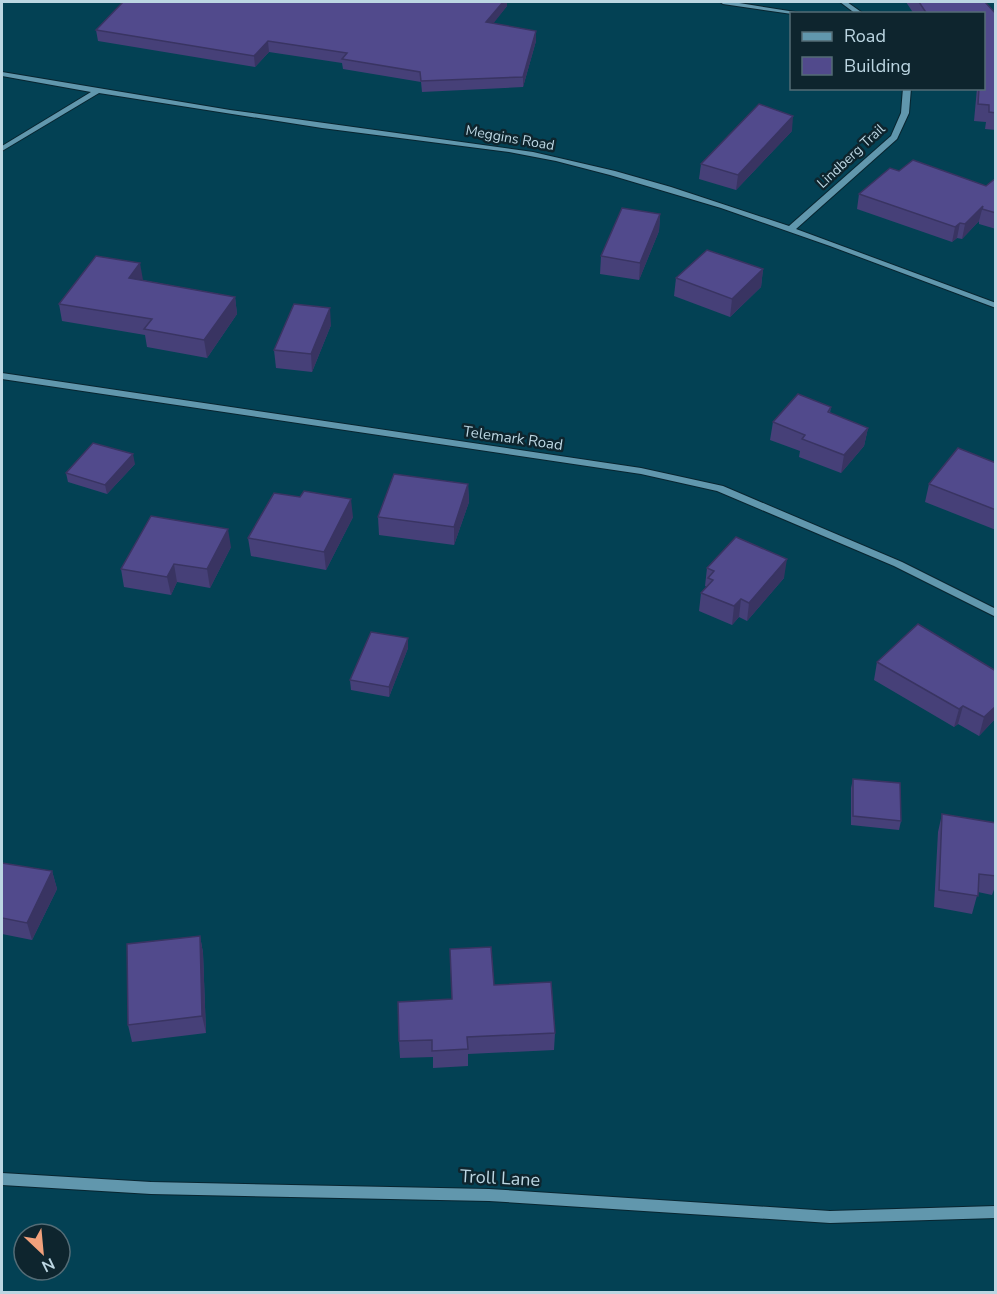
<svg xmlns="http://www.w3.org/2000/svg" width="997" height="1294" font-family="'Nunito Sans',sans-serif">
<rect width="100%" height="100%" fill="#034154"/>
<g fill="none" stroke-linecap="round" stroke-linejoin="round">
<defs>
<g id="minor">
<path d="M720,2h13l75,12h-16l-69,-10z"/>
<path d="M840,2h7l17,12h-8z"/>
<path d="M2,72l228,38 303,42 82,19 56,16 118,39 102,-90 10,-23 2,-25h8l-2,25 -12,26 -101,90 200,74v5l-166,-62 -109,-38 -111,-33 -54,-14 -47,-9 -187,-24 -223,-35 -97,58v-5l89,-54 -89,-16z"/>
<path d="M2,373l639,95 82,18 179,76 94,47v8l-102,-51 -177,-75 -76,-17 -639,-95z"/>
<path d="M2,1173l149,9 338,7 341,22 166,-5v12l-166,5 -341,-22 -338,-7 -149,-9z"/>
</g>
</defs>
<use href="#minor" stroke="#082530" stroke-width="2"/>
<use href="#minor" fill="#6197ad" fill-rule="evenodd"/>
</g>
<g fill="#464078">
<path d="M123,2h384v4l-14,17 43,18 -13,46 -101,5 -1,-10 -78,-13 -1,-6 -73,-11 -14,15 -157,-26 -2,-11z"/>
<path d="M906,2h79l11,12v116l-11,-1 1,-7 -12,-1 3,-33h7v-74h-70z"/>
<path d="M792,131l-56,59 -37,-11 2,-15z"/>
<path d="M899,171l87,15 10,-8v51l-17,-5v-3l-17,18 -5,-1 -5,4 -95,-33 2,-15z"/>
<path d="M660,214l-1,17 -20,49 -39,-6 1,-18z"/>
<path d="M763,269l-2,18 -31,30 -56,-21 2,-18z"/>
<path d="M142,280l93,17 2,17 -30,44 -60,-11 -2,-12 -83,-14 -3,-17z"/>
<path d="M331,325l-19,47 -36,-4 -2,-18z"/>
<path d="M831,407l-1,6 38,15 -4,18 -23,27 -42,-16 1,-6 -30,-11 3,-18z"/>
<path d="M996,463v67l-71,-28 4,-18z"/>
<path d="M135,464l-28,30 -39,-12 -2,-9z"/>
<path d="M468,484l1,18 -15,43 -75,-10 -1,-18z"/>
<path d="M353,517l-27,53 -75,-14 -3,-18z"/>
<path d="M231,547l-21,41 -33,-6 -6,13 -47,-8 -3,-18z"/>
<path d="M707,568l77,10 -37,43 -8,-4 -7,8 -33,-14 2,-18 6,-6 -2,-1z"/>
<path d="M408,638v10l-19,49 -38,-7 -1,-10z"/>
<path d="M877,662l119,9v47l-17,18 -21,-12 -4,3 -80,-47z"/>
<path d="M853,779l48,42 -2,9 -48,-5v-37z"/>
<path d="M942,814l54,9v61l-4,11 -14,-3 -6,22 -38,-7 4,-75z"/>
<path d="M2,863l50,8 5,18 -25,51 -30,-6z"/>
<path d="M200,936l3,17 3,80 -74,9 -4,-17z"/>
<path d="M494,985l61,48 -1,17 -86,4v12l-35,2v-11l-33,1 -1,-17 53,-42z"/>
</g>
<g fill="#393462">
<path d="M503,2h4v4l-21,27v-11z"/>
<path d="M536,31v10l-13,46v-10z"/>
<path d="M268,41l1,11 -14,15 -1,-11z"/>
<path d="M793,116l-1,15 -56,59 2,-15z"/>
<path d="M983,206l-4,15 -17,18 3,-15z"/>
<path d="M660,214l-1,17 -20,49 1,-17z"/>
<path d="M960,223l-3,15 -5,4 3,-15z"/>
<path d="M140,263l3,17 -14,-2z"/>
<path d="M763,269l-2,18 -31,30 2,-18z"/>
<path d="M235,297l2,17 -30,44 -3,-18z"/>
<path d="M330,308l1,17 -19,47 -1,-18z"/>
<path d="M868,428l-4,18 -23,27 3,-18z"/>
<path d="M133,454l2,10 -28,30 -2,-9z"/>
<path d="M468,484l1,18 -15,43v-18z"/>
<path d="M351,499l2,18 -27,53 -2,-18z"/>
<path d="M228,529l3,18 -21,41 -3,-19z"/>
<path d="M787,559l-3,19 -37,43 2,-18z"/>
<path d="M174,564l3,18 -6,13 -4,-18z"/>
<path d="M741,599l-2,18 -7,8 2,-19z"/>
<path d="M408,638v10l-19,49v-10z"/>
<path d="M963,706l-5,18 -4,3 5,-18z"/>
<path d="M996,706v12l-17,18 5,-19z"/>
<path d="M52,871l5,18 -25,51 -5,-17z"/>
<path d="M200,936l3,17 3,80 -4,-17z"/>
</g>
<g fill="#514a8c" stroke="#393462" stroke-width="1.5">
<path d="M123,2h380l-17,20 50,9 -13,46 -102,4 -1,-9 -78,-13 5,-6 -79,-12 -14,15 -158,-26z"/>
<path d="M919,2h66l11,12v99l-7,-1v-7l-11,-1 1,-16h5v-74h-57z"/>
<path d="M759,104l34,12 -55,59 -37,-11z"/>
<path d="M913,160l73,26 10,-8v35l-14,-4 1,-3 -18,18 -5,-1 -5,4 -96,-33 31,-26 9,3z"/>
<path d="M622,208l38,6 -20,49 -39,-7z"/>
<path d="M707,250l56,19 -31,30 -56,-21z"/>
<path d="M96,256l44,7 -11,15 106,19 -31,43 -60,-11 8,-10 -93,-15z"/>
<path d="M294,304l36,4 -19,46 -37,-4z"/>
<path d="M798,394l33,13 -3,5 40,16 -24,27 -42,-16 3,-4 -32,-13z"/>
<path d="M93,443l40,11 -28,31 -39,-12z"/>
<path d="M958,448l38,15v47l-67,-26z"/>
<path d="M394,474l74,10 -14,43 -76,-10z"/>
<path d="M304,491l47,8 -27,53 -76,-14 26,-45 26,4z"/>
<path d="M151,516l77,13 -21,40 -33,-5 -7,13 -46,-8z"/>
<path d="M736,537l51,22 -38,44 -8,-4 -7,7 -33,-13 12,-13 -5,-2 6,-7 -7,-3z"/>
<path d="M918,624l78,47v35l-12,11 -21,-11 -4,3 -82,-47z"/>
<path d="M371,632l37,6 -19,49 -39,-7z"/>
<path d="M853,779l47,4 1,38 -48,-5z"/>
<path d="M942,814l54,9v53l-17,-2 -1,22 -39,-6z"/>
<path d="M2,863l50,8 -25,52 -25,-5z"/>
<path d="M200,936l2,80 -74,9 -1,-81z"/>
<path d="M491,947l3,38 57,-3 4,51 -88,4 1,12 -36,2v-11l-33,1 -1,-39 54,-3 -2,-50z"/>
</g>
<g text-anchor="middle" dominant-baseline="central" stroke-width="5" stroke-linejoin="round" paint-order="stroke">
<g font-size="14" fill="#bcd6e2" stroke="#0e252e">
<text transform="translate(510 138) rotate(10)">Meggins Road</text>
<text transform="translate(851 156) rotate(-43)">Lindberg Trail</text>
</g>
<g font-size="15" fill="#bcd6e2" stroke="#0e252e">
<text transform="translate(513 438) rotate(8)">Telemark Road</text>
</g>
<g font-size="18" fill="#bcd6e2" stroke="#0e252e">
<text transform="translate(500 1178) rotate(3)">Troll Lane</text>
</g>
</g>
<rect width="997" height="1294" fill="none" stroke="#bcd6e2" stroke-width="6"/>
<rect x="790" y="12" width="195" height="78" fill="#0e252e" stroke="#546c76" stroke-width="1.5"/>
<rect x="802" y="32" width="30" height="9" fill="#6197ad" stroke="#546c76" stroke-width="1.5"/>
<text x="844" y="42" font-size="18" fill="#bcd6e2">Road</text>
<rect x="802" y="57" width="30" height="18" fill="#514a8c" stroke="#546c76" stroke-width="1.5"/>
<text x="844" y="72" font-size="18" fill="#bcd6e2">Building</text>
<g transform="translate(42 1252) rotate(154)"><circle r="28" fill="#0e252e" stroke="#546c76" stroke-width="1.5"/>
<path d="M0-4.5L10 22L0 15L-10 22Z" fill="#f1a17c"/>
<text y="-9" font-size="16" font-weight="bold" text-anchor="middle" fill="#bcd6e2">N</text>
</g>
</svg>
